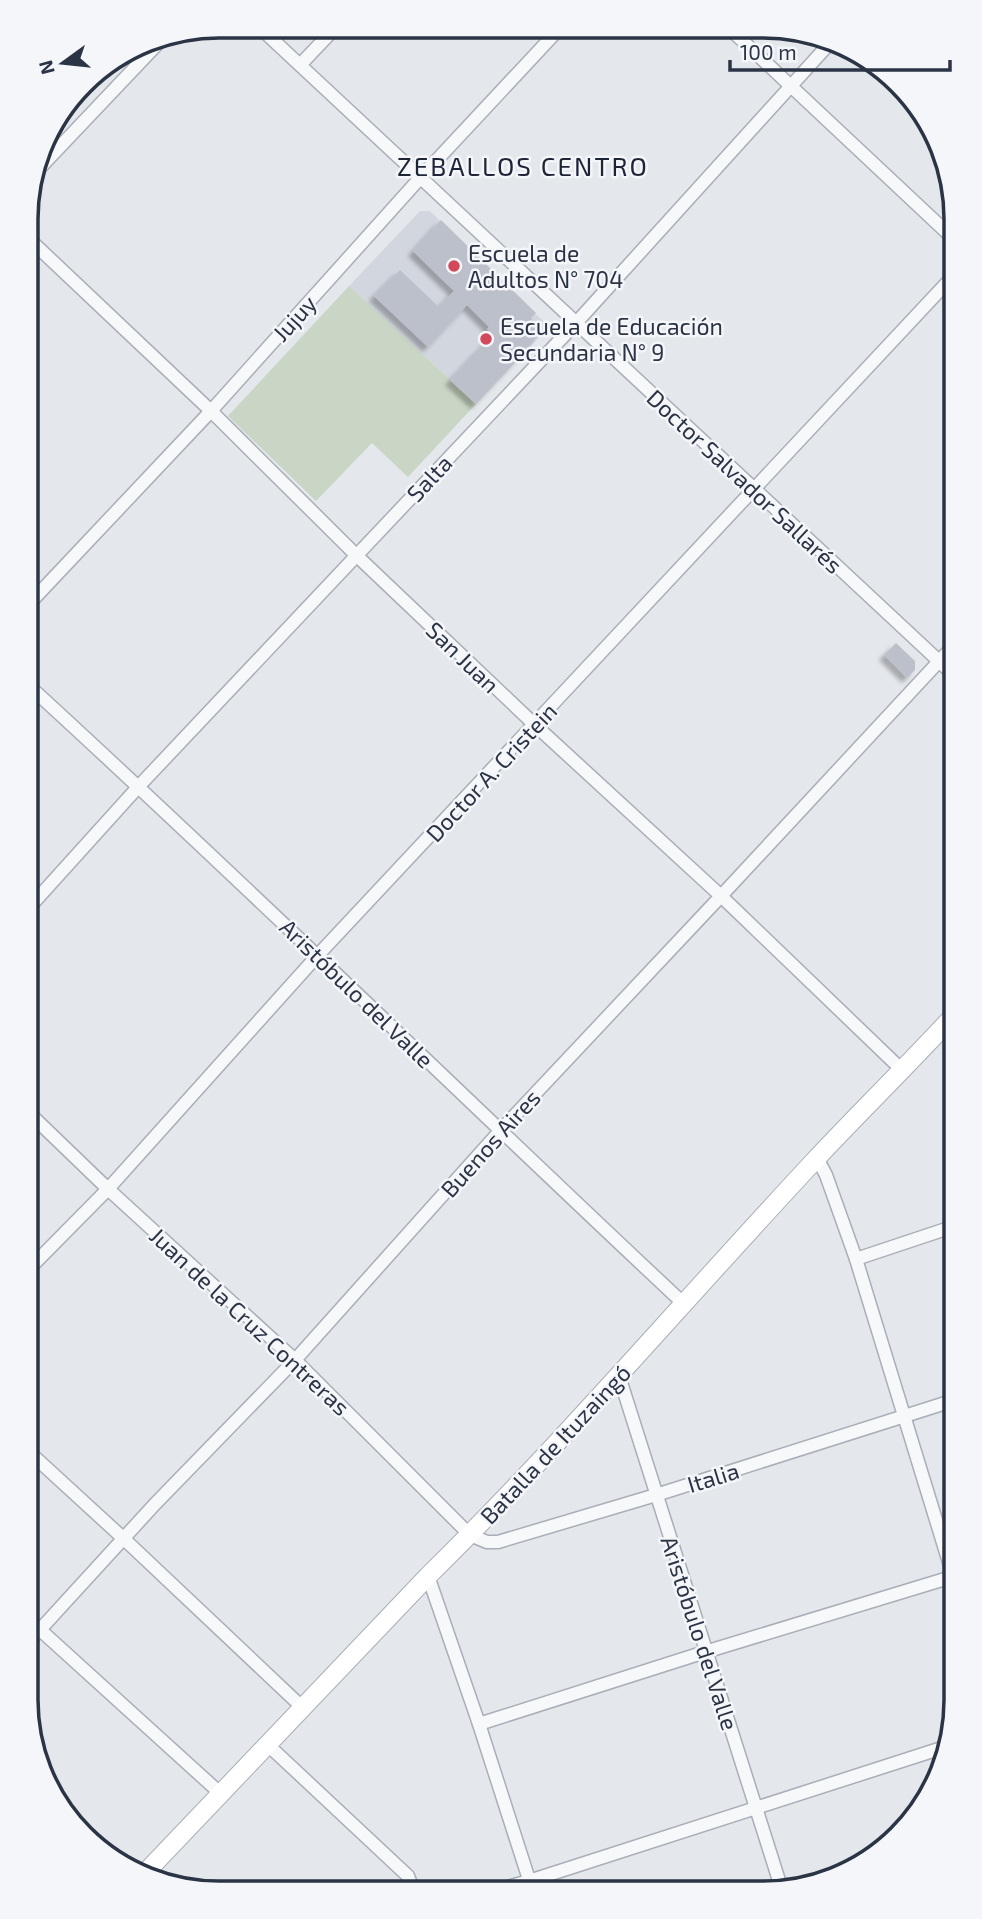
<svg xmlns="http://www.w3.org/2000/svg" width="982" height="1919" font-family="'Exo 2',sans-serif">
<defs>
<filter id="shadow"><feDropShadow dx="-5" dy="5" stdDeviation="2" flood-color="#0004"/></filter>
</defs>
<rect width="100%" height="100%" fill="#e4e7ec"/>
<path fill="#d2d6de" d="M420,211h10l114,111v10l-68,72 -127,-118z"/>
<path fill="#c9d6c5" d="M349,286l127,118 -68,73 -36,-34 -56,58 -88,-85z"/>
<g fill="#bbc0ca" filter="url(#shadow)">
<path d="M441,220l95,93 -5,5 8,11 -1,5 -8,12 -54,58 -26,-24 43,-45 -6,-6 2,-2 -22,-22 -39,42 -54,-51 26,-26 39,37 15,-16 -41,-40z"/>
<path d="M896,643l19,18v9l-8,8 -23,-23z"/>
</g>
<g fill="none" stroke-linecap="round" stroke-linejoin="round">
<defs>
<g id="minor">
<path d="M258,26l698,651"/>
<path d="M730,29l226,212"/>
<path d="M300,65l36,-38"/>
<path d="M34,174l130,-137"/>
<path d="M28,238l183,173 145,144 179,170 186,171 182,175"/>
<path d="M27,606l184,-195 210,-234 139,-149"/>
<path d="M27,684c222,203 437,414 657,620"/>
<path d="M27,910l112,-124 437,-463 253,-279"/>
<path d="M27,1111l81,78 187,171 175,175 17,7h11l158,-47 299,-95"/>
<path d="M817,1158l9,17 30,84 99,323"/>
<path d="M856,1259l99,-33"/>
<path d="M27,1271l81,-82 210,-234 638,-682"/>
<path d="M619,1376l163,514"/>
<path d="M27,1450l96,88 180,170"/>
<path d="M428,1576l51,148 54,168"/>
<path d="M26,1617l194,176"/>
<path d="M26,1645l129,-141 140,-144 205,-229 221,-235 235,-253"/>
<path d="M479,1724l226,-72 250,-76"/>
<path d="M268,1745l140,131 6,16"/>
<path d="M489,1892l40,-11 413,-133"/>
</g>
<path id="secondary" d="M148,1870l280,-294c135,-133 258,-278 388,-417 46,-49 94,-96 140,-146"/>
</defs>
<use href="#minor" stroke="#a9aeb7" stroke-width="15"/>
<use href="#secondary" stroke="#a9aeb7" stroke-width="20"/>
<use href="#minor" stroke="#f7f8fa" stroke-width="12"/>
<use href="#secondary" stroke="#fff" stroke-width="18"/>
</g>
<g fill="#d1495b" stroke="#f4f6f9" stroke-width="2.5">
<circle cx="454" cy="266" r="7"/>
<circle cx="486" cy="339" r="7"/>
</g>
<g text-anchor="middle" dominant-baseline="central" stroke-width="5" stroke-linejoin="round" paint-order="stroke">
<g font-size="23" fill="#2b3445" stroke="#f4f6f9" text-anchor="start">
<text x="468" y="253">Escuela de<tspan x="468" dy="26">Adultos N° 704</tspan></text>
<text x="500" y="326">Escuela de Educación<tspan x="500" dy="26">Secundaria N° 9</tspan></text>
</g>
<g font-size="23" fill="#2b3445" stroke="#f4f6f9">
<text transform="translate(294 318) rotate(-48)">Jujuy</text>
<text transform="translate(429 478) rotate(-47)">Salta</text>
<text transform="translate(745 481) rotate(43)">Doctor Salvador Sallarés</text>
<text transform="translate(463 657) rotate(44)">San Juan</text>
<text transform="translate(491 772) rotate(-47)">Doctor A. Cristein</text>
<text transform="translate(357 993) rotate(44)">Aristóbulo del Valle</text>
<text transform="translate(490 1143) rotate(-48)">Buenos Aires</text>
<text transform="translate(250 1321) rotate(43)">Juan de la Cruz Contreras</text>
<text transform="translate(555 1444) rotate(-47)">Batalla de Ituzaingó</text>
<text transform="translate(713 1477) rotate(-17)">Italia</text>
<text transform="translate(700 1633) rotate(72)">Aristóbulo del Valle</text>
</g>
<g font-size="26" letter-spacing="2" fill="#1d2536" stroke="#f4f6f9">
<text x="523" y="165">ZEBALLOS CENTRO</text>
</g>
</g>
<path d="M0 0H982V1919H0ZM219 38H763A181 181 0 0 1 944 219V1700A181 181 0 0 1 763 1881H219A181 181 0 0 1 38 1700V219A181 181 0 0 1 219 38Z" fill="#f4f6f9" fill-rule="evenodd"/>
<path fill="none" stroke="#2b3445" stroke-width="3.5" d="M219 38H763A181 181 0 0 1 944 219V1700A181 181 0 0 1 763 1881H219A181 181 0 0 1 38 1700V219A181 181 0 0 1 219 38Z"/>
<g transform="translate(63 63) rotate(255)" stroke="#f4f6f9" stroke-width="5" paint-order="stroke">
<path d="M0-5L12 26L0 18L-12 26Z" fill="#2b3445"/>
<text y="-10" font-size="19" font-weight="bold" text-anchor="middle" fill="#2b3445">N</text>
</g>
<path d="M730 60v10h220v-10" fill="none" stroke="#2b3445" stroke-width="3.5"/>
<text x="740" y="60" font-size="21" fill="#2b3445" stroke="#f4f6f9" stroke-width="5" paint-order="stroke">100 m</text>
</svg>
